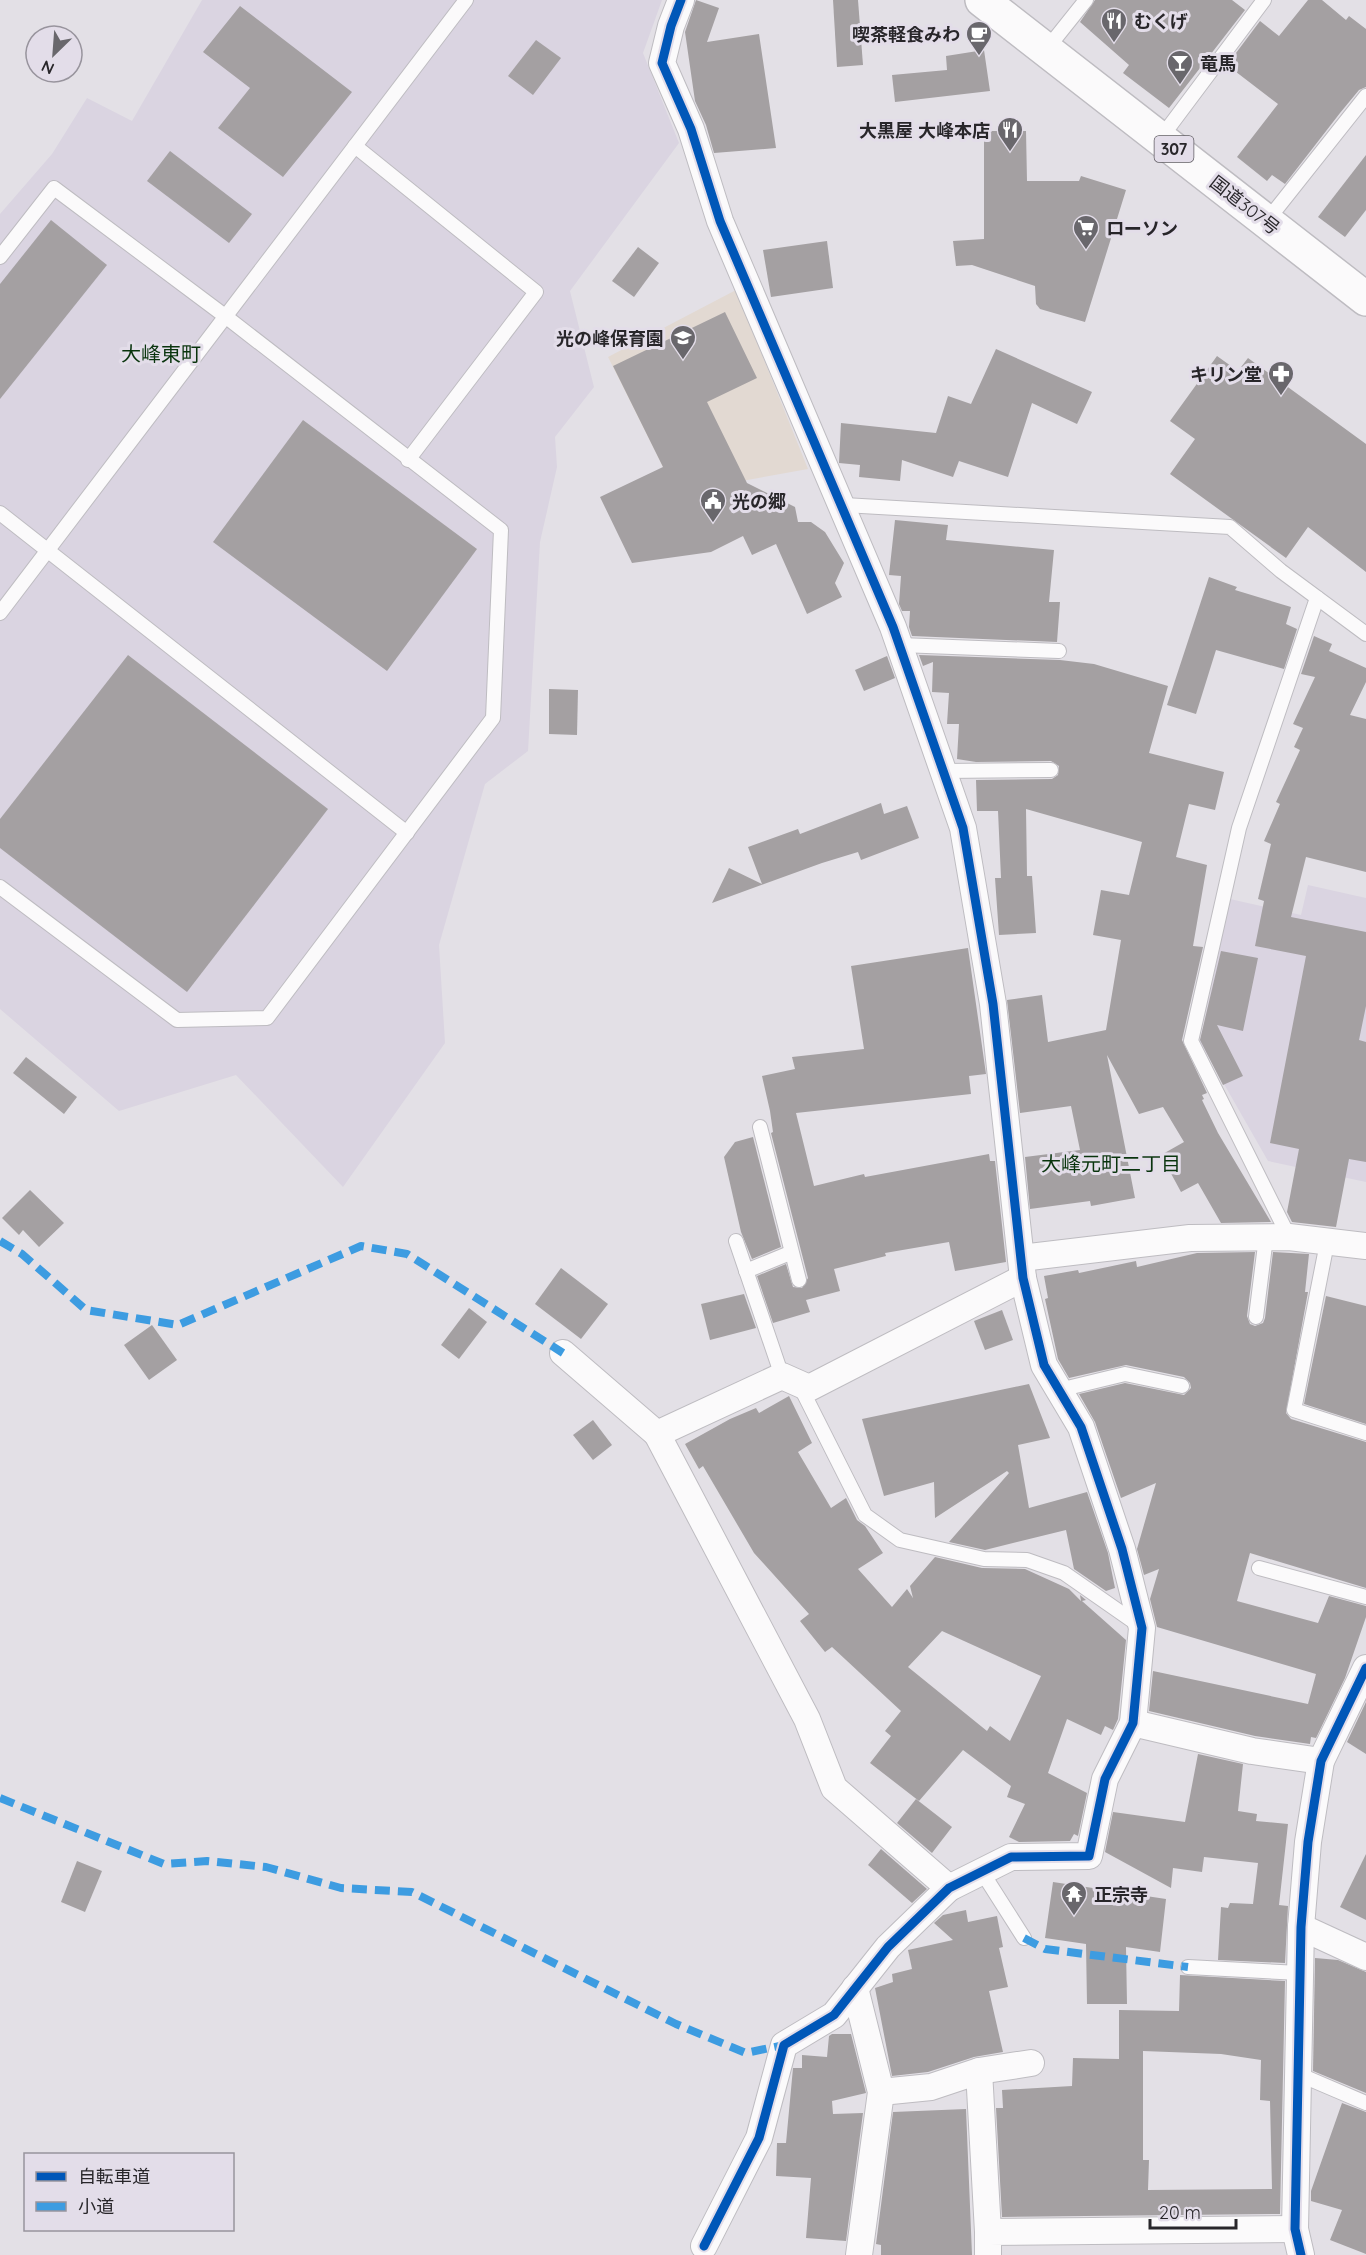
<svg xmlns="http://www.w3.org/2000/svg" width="1366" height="2255" font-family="Quicksand,'Noto Sans JP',sans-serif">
<rect width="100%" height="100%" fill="#e3e0e6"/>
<path fill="#e2d9d2" d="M736,290l72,179 -132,24 -68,-136z"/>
<g fill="#dad4e1">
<path d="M202,0h460l-19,53 36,90 -109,148 24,96 -39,50 2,30 -17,75 -12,209 -43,33 -46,161 6,98 -102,144 -107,-112 -117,36 -119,-102v-795l52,-60 35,-56 45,23z"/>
<path d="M1308,885l58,13v284l-98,-21 -68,-119 30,-143 71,16z"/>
</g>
<g fill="#a4a0a2" fill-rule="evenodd">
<path d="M696,0l23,8 -12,34 52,-8 17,114 -62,5 -8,-28 -11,-24 -10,-69z"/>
<path d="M833,0h25l5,65 -26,2z"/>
<path d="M1095,0h137l13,10 -76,98 -46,-35 6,-8 -49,-43z"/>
<path d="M1308,0h14l24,20 3,-4 17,13v58l-7,3 -19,23 -55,71 -13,-9 -5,6 -30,-24 41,-53 -51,-39 33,-44 19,15z"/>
<path d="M240,6l112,86 -69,85 -65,-49 32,-40 -47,-36z"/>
<path d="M536,40l25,18 -28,37 -25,-19z"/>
<path d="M984,50l6,41 -95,11 -3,-27 55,-5 -1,-14z"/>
<path d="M984,131h42l1,50h52l2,-5 45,14 -41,132 -45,-13 -4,-5 -1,-18 -63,-21 -16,1 -3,-25 31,-2z"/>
<path d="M170,151l82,63 -23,29 -82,-62z"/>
<path d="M1366,155v55l-21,27 -27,-20z"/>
<path d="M51,220l56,45 -107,134v-115z"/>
<path d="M827,241l6,47 -62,9 -8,-47z"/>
<path d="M638,247l21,16 -25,34 -22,-16z"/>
<path d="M725,312l32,66 -50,24 40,81 48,24 3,15h13l14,10 19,31 -9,20 7,14 -35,17 -31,-70 -24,11 -9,-19 -32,16 -79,11 -32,-66 63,-30 -50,-101z"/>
<path d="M996,349l96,43 -15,32 -45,-21 -24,74 -49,-16 -6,16 -51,-17 -2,21 -41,-4 1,-12 -21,-2 2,-40 95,10 12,-37 23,8z"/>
<path d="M1217,356l21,15 10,-13 118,86v128l-58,-45 -22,31 -116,-84 25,-35 -25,-18z"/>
<path d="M303,420l174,129 -90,122 -174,-129z"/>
<path d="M895,520l53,5 -2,15 108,10 -5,52h11l-3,40 -145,-6 -3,-9 1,-16h-8l-3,-7 2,-28 -12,-1z"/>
<path d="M1209,577l28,10 -2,3 56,17 -5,17 11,5 -13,40 -68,-19 -20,64 -29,-9z"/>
<path d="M1314,636l18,8 -3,7 37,17v14l-16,33 16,4v153l-60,-15 -15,60 75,15v74l-7,34 7,2v120l-17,-3 -13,68 -44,-5 -5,-10 12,-63 -29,-6 36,-187 -51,-10 9,-45 -6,-2 13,-55 -7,-3 16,-37 -4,-2 24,-52 -6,-3 9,-19 -10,-4 22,-47 -14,-3z"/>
<path d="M128,655l200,154 -141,183 -187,-144v-29z"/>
<path d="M919,655l141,5 34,4 74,22 -19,67 75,19 -9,38 -26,-6 -13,53 31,8 -14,81 10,1 -21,93 25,53 -5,2 2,4 -2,1 16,33 53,89 -50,1 -23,-40 -17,9 -20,-37 23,-13 -21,-35 -24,7 -32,-59 28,143 -44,8 -1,-5 -60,8 -5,-52 55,-7 -9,-44 -51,7 -13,-113 35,-5 6,47 58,-12 15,-90 -28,-5 8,-45 28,5 13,-53 -116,-33 1,67h5l4,57 -37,2 -4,-57h6l-3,-67h-21l-1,-31 76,-1 6,-4 1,-9 -8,-5 -75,1 -19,-3 2,-35h-12l2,-31 -17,-1 1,-30 -10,4z"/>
<path d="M887,656l8,22 -31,13 -9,-21z"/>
<path d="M549,689l29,1 -1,45 -28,-1z"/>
<path d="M881,803l3,11 23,-8 12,32 -58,22 -3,-8 -36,11 -110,40 17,-35 33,16 -14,-37 50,-18 2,5z"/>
<path d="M968,948l18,126 -17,2 2,18 -175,19 18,73 50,-12 1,3 124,-23 1,7h5l11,101 -51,9 -6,-29 -64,11 1,3 -52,13 6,22 -34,9 4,12 -37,11 -16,-47 29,-12 7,23 9,1 6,-10 -37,-145 2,-1 -3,-21 -8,-35 33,-7 -3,-12 72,-8 -13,-83z"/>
<path d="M1221,951l37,7 -15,73 -26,-6 26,51 -20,9 -23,-45z"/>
<path d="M26,1057l51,40 -13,17 -51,-41z"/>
<path d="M753,1137l28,110 -29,12 -11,-27 -17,-75 11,-15z"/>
<path d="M30,1190l34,33 -25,24 -16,-17 -4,5 -17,-17z"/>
<path d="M1255,1252l-8,64 3,8 5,2 8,-3 2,-5 8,-66 36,2 -4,38h3l-22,121 5,6 75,23v146l-116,-35 -13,48 81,22 11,-27 37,10v11l-21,61 -29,60 -5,-1 -1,7 -55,-8 -106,-25 4,-40 155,33 8,-30 -159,-47 -7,-28 9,-30 -15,6 -7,-26 19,-66 -35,15 -26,-76 -16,-28 46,-11 59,12 7,-7 -1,-5 -6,-6 -58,-12 -57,13 -11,-19 -13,-60 3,-1 -4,-22 34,-6 1,3 57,-12 1,6 60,-14z"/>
<path d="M561,1268l47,36 -27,35 -46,-35z"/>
<path d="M744,1294l12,34 -46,12 -9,-36z"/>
<path d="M1326,1296l40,10v118l-62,-20z"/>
<path d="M469,1308l18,14 -28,37 -18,-14z"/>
<path d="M1002,1310l11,30 -28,10 -11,-29z"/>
<path d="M152,1325l25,35 -28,20 -25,-35z"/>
<path d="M1029,1384l21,54 -32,7 11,63 58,-16 21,61 7,35 -9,3 -32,-22 -8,-39 -81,20 -36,-8 60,-69 -2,-2 -72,47 -1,-36 -50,14 -22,-77z"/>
<path d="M789,1396l23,47 -14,9 33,56 15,-10 11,22 8,6 18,27 -25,16 34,38 15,-18 6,9 -3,-12 25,-29 47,11 43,1 44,20 12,12 -1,-6 6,5 -4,1 44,39 -8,79 -5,11 -8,-4 -4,9 -34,-16 -19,54 39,20 -9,43 -4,-2 -4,7 -51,1 -10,-5 16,-33 -18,-7 4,-11 -48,-36 -44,51 -49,-38 21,-27 -6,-5 16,-20 -69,-64 -7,5 -25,-31 9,-7 -55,-61 -51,-87 -4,3 -14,-25 45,-25 26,-11 3,5zM942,1631l99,45 -31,65 -20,-15 -3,5 -79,-64z"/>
<path d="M593,1420l19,25 -19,15 -20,-25z"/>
<path d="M1366,1702v52l-19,-12z"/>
<path d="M1198,1754l45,10 -5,47 19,3 -1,7 32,3 -9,81 9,1 -3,57 -67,-3 3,-53 7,1 2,-5 23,1 5,-41 -54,-6 -2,15 -29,-4 -2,20 -66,-36 8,-40 72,10z"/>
<path d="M916,1799l36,28 -20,26 -35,-30z"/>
<path d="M881,1849l46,40 -15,14 -44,-38z"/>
<path d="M1366,1854v66l-26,-13z"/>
<path d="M77,1861l25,10 -17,41 -24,-10z"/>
<path d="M1053,1882l113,17 -6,53 -34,-5 1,57h-40l-1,-60 -41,-6z"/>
<path d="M966,1910l2,12 29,-6 6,31 -4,1 9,39 -19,4 14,61 -29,5 -46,15 -36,4 -17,-88 18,-6 -1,-8 20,-5 -4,-19 45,-10 -19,-17 9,-8z"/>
<path d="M1315,1958l23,2 28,12v121l-53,-22z"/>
<path d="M1180,1975l105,6 -5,233 -278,3 -6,-109h7l-1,-18 70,-4 1,-28 46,1v-49l60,1zM1143,2051l78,3 40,6 -1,40 10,1 2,88 -124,1 1,-30h-6z"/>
<path d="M832,2034h19l15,59 -34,8 1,13 30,-1 -17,128 -40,-3 5,-60 -35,-2 1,-33h9l7,-75h9v-13l25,2 2,-21z"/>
<path d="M1342,2103l24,9v142l-36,-14 12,-30 -31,-9v-10z"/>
<path d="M966,2109l6,146h-91v-10l-5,-1 17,-132z"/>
</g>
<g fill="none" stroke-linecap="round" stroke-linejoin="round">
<defs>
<g id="lane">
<path d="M1046,50l40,-50"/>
<path d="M1160,139l104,-139"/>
<path d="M355,146l181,146 -128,168"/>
<path d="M1266,222l100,-126"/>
<path d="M0,257l54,-69 171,128 276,214 -8,188 -226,300 -90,2 -177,-133"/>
<path d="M844,505l386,22 51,44 85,63"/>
<path d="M0,513l407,320"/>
<path d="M0,613l466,-613"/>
<path d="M900,645l159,6"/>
<path d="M944,771l107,-1"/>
<path d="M760,1127l39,153"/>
<path d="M1289,1237l-98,-196 48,-213 78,-230"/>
<path d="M736,1241l46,135"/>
<path d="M1327,1243l-33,167 72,23"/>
<path d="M746,1271l44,-18"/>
<path d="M1256,1317l10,-80"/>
<path d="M800,1386l65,129 35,25 84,19 43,1 37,13 76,53"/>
<path d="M1059,1390l66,-16 57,12"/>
<path d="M1259,1568l107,29"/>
<path d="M982,1872l42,66"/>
<path d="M1188,1967l112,6"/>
<path d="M1298,2074l68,29"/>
</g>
<g id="street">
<path d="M681,0l-10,26 -9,37 29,66 29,92 173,406 70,201 30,176 30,274 21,87 37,62 41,122 20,79 -9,95 -28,56 -16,77 -78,1 -62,31 -61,59 -54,68 -50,30 -25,93 -55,108"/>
<path d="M1021,1258l169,-20 99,-1 77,9"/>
<path d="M563,1353l94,81 125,-58 27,12 214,-110"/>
<path d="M657,1434l150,285 27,69 115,100"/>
<path d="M1133,1723l119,28 69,10"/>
<path d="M1301,1927l65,30"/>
<path d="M855,1988l26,104 -22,163"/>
<path d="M979,2071l52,-8"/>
<path d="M881,2092l50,-5 48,-16 9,161"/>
<path d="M988,2255v-23l307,-3"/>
<path d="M1301,2255l-6,-26 6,-302 7,-85 13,-81 45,-93"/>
</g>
<path id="highway" d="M982,0l384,299"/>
</defs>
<use href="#lane" stroke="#bebcc1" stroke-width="16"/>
<use href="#street" stroke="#bebcc1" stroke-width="28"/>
<use href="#highway" stroke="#bebcc1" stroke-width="36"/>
<use href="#lane" stroke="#fbfafb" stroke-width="14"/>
<use href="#street" stroke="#fbfafb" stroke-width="26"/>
<use href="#highway" stroke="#fbfafb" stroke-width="33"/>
<g stroke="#3d9ce1" stroke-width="8" stroke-dasharray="15 8" stroke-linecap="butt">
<path d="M0,1241l22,13 64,56 92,15 183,-79 46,8 156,99"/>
<path d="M0,1798l164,66 43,-3 59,6 75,21 71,4 264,132 70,29 38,-8"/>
<path d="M1024,1938l21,11 143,18"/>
</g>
<defs>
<g id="cycleway">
<path d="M681,0l-10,26 -9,37 29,66 29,92 173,406 70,201 30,176 30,274 21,87 37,62 41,122 20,79 -9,95 -28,56 -16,77 -78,1 -62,31 -61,59 -54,68 -50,30 -25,93 -55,108"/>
<path d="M1301,2255l-6,-26 6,-302 7,-85 13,-81 45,-93"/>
</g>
</defs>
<use href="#cycleway" stroke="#e3dde9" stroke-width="13"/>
<use href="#cycleway" stroke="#0057b8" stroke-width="9"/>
</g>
<defs>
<symbol id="restaurant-pin" viewBox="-11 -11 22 30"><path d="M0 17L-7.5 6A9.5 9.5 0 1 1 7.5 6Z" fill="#69676c" stroke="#e3dde9"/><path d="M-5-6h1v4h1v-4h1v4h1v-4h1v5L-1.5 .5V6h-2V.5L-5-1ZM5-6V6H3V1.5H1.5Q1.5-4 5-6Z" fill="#fff"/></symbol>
<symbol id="cafe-pin" viewBox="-11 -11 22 30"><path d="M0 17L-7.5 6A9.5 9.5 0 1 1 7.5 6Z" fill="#69676c" stroke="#e3dde9"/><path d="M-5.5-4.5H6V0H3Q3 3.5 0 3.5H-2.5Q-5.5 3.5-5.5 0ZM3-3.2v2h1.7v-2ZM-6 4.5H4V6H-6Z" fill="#fff"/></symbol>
<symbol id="bar-pin" viewBox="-11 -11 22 30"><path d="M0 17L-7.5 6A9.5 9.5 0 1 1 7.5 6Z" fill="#69676c" stroke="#e3dde9"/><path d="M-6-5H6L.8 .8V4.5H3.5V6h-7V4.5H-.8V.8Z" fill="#fff"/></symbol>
<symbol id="supermarket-pin" viewBox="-11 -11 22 30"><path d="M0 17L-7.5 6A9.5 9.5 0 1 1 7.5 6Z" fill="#69676c" stroke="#e3dde9"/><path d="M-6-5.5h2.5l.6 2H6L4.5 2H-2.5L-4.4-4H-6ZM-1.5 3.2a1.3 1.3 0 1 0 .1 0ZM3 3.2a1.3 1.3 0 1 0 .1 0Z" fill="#fff"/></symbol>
<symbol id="school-pin" viewBox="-11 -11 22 30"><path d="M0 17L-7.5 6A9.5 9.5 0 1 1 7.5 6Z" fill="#69676c" stroke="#e3dde9"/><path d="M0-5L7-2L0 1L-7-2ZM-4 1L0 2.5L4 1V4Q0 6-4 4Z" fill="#fff"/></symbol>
<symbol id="pharmacy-pin" viewBox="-11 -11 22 30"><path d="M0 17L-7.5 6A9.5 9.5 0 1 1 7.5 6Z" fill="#69676c" stroke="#e3dde9"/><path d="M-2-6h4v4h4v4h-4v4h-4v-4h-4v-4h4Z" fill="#fff"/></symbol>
<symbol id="civic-pin" viewBox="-11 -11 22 30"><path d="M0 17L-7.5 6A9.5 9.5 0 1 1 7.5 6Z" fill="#69676c" stroke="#e3dde9"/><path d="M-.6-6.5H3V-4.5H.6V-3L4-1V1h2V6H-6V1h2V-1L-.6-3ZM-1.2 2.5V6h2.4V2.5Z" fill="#fff"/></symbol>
<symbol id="temple-pin" viewBox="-11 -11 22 30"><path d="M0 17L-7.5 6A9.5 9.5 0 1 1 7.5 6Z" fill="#69676c" stroke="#e3dde9"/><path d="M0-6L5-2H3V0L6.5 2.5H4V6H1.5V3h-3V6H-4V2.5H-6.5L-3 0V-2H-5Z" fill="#fff"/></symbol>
</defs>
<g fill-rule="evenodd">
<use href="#restaurant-pin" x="1099" y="6" width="30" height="40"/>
<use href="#cafe-pin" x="964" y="19" width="30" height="40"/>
<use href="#bar-pin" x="1165" y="48" width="30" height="40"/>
<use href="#restaurant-pin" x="995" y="115" width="30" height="40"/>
<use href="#supermarket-pin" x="1071" y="213" width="30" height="40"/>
<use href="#school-pin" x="668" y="323" width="30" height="40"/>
<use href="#pharmacy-pin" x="1266" y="359" width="30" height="40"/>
<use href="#civic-pin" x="698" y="486" width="30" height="40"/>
<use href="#temple-pin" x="1059" y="1879" width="30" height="40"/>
</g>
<g text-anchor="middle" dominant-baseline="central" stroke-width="6" stroke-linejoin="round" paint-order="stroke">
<rect fill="#e3dde9" stroke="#605d63" stroke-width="1.5" x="1154.5" y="136" width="39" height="26" rx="4.5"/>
<g font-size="16" font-weight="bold" fill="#28262a">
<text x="1174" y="149">307</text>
</g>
<g font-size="18" font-weight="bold" fill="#28262a" stroke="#e3dde9" text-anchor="start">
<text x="1134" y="21">むくげ</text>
<text x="960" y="34" text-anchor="end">喫茶軽食みわ</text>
<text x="1200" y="63">竜馬</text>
<text x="990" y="130" text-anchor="end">大黒屋 大峰本店</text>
<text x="1106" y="228">ローソン</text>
<text x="664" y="338" text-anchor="end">光の峰保育園</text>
<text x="1262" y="374" text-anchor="end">キリン堂</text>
<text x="732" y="501">光の郷</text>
<text x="1094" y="1894">正宗寺</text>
</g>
<g font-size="18" fill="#28262a" stroke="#e3dde9">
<text transform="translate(1245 205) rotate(38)">国道307号</text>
</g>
<g font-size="20" fill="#09340d" stroke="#e3dde9">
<text x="161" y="353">大峰東町</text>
<text x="1111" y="1163">大峰元町二丁目</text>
</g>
</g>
<rect x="24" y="2153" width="210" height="78" fill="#e3dde9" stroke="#98949d" stroke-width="1.5"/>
<rect x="36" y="2172" width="30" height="9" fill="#0057b8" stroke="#98949d" stroke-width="1.5"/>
<text x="78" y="2183" font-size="18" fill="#28262a">自転車道</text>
<rect x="36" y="2202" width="30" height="9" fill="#3d9ce1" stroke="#98949d" stroke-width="1.5"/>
<text x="78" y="2213" font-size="18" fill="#28262a">小道</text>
<g transform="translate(54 54) rotate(205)"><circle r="28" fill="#e3dde9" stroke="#98949d" stroke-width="1.5"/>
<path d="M0-4.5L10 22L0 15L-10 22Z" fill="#69676c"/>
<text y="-9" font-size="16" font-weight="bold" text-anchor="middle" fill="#28262a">N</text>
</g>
<path d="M1150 2219v9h86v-9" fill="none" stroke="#28262a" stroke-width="3"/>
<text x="1159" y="2219" font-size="18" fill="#28262a" stroke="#e3dde9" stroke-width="4.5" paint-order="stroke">20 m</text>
</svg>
